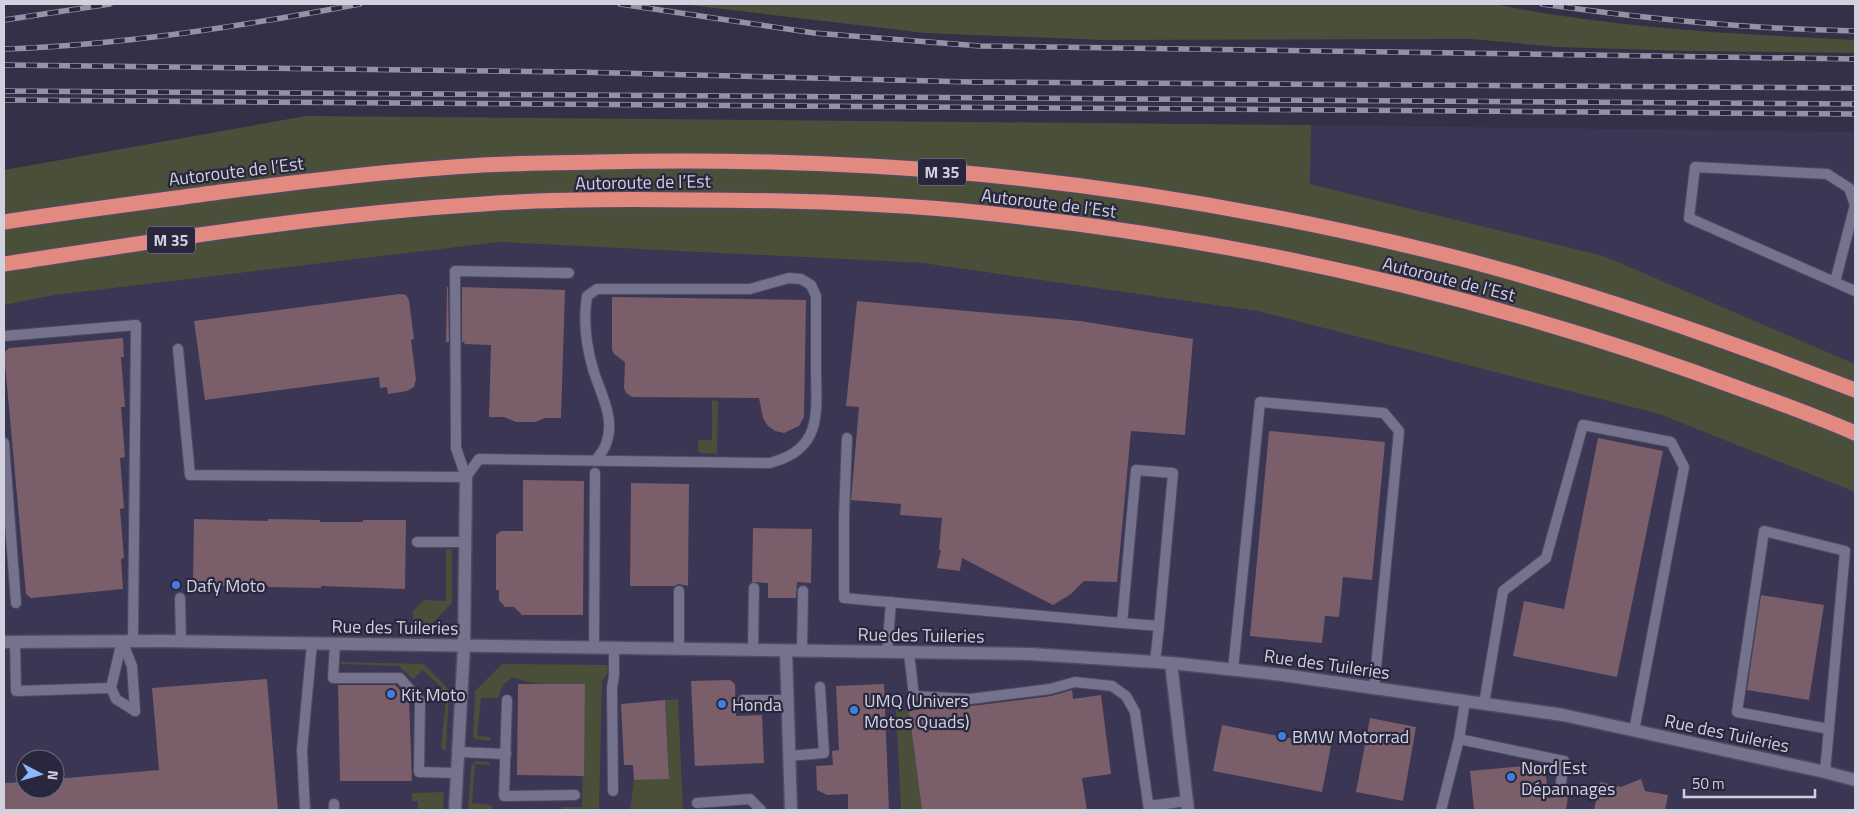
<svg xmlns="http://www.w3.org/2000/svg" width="1859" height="814" font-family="'Titillium Web',sans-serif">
<rect width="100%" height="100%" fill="#333148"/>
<g fill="#3a3654" fill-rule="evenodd">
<path d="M1311,125l544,7v232l-251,-108 -294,-72z"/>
<path d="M500,242l422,21 335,48 402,103 196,78v318h-1851v-505l51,-10zM25,759h30v30h-30z"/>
</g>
<g fill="#494f39">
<path d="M681,4h813c120,24 240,30 361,36v13l-168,-2 -130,-4 -86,-8 -368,1 -178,-7z"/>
<path d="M306,116l1005,9 -1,59 294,72 251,108v128l-196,-78 -402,-103 -335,-48 -422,-21 -445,53 -51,10v-135z"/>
<path d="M712,400l6,1 -1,53 -16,-1 -3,-2v-11h14z"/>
<path d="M446,549h6v54l-25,26h-14v-18l11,-11 22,1z"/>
<path d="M341,662l83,2 25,26 -3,61 -5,-4 5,-47 -14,-2 10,-10 -19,-18 -10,9 -14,-13 -58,-2z"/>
<path d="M502,664l106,1 -1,9 -5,7 -3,129h6h-43v-3h20l3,-123c-24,0 -50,3 -72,-7l-10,8 -5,13h-17l-4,38 13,1v4l-14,-2 -3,-2 2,-46z"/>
<path d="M678,699l5,111h-53l4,-30 35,-2 -4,-78z"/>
<path d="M896,709l13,2 13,99h-21z"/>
<path d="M475,761l15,1v3l-15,-1 -3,39 20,2v5h-24l3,-43z"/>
<path d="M444,792l-1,18h-25v-9h-6v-8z"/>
</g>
<g fill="#7a5e6a">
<path d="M447,287h1l1,55h-3z"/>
<path d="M462,287l103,3 -4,128h-16l-10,4h-19l-12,-5h-15l2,-72 -27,-1 1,-2h-3z"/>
<path d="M400,294l6,1 3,5 5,39 -3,1 5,39 -2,8 -7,4 -19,3 -1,-7 -7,1 -1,-11 -174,23 -11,-79z"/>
<path d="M612,297l194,3 -2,117 -5,9 -15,7 -9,-2 -7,-5 -5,-8 -4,-20 -127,-1 -6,-4 -2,-5 1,-26 -11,-8 -2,-4z"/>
<path d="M857,301l223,20 113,18 -8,96 -54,-4 -14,151 -33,-1 -13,13 -18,11 -91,-47 -2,13 -23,-3 4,-18h-2l3,-32 -42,-3 1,-11 -50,-4 8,-93 -13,-1z"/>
<path d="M123,338l1,19h-3l4,50h-4l4,50 -5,1 4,50 -4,1 4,49 -3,1 2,30 -92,9 -5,-4 -22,-241 5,-5z"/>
<path d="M1269,431l116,11 -13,138 -29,-3 -4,40 -14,-1 -3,27 -72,-7z"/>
<path d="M1598,438l65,13 -46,226 -104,-21 11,-55 40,8z"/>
<path d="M523,480l61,1 -1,134h-61l-8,-8h-9l-6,-7v-10h-3v-55l5,-4h22z"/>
<path d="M631,483l58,1 -1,102 -9,-2 -5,2h-44z"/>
<path d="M194,519l74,2v-2l52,1v2h43v-2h43l-1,69 -84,-3v2l-53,-1v-2l-75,1z"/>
<path d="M753,528l59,1 -1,54 -14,-1 -1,16h-28v-15l-16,-1z"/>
<path d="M1761,595l63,10 -15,95 -62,-10z"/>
<path d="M267,679l11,131h-274v-27l21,-1v7h30v-10l104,-9 -7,-82z"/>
<path d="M730,680l5,4 1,32 26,-1 2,48 -69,3 -4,-85z"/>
<path d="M518,684h67l-1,92 -67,-1z"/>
<path d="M884,684l5,126h-41v-16l-21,1 -10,-5 -1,-24 17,-1 -1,-14 7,-1 -3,-64z"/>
<path d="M338,685h57l14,14 3,82h-72z"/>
<path d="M1072,690l1,9 28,-4 10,79 -29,4 5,32h-165l-13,-99 45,-6 17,1 80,-10z"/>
<path d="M665,700l4,79 -35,1 -1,-15h-9l-3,-61z"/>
<path d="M1370,718l46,9 -13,74 -47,-9z"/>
<path d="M1222,725l109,21 -9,46 -109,-21z"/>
<path d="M1545,764l3,34 20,-2 -2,14h-92l-4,-39z"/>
<path d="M1641,779l4,12 23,4 -3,15h-71l6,-28 21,5z"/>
</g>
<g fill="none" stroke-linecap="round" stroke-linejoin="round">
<defs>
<g id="lane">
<path d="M1835,282l20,-77 -6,-17 -22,-14 -132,-7 -6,51 166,73"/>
<path d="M4,336l132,-11 -3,316"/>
<path d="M178,349l12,126 276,2"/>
<path d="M847,438l-3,78v82l278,25 37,3 14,-153 -37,-3 -14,153"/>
<path d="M4,443l12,160"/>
<path d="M466,477l13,-18 291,4c17,-5 31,-11 40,-28 9,-18 6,-45 6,-65 0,-25 0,-49 0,-74l-5,-11 -10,-6 -12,-1 -39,11h-153l-10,7c-4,25 -1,49 6,73 7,24 23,49 13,75 -2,6 -7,12 -11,17"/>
<path d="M466,477l-10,-29 -1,-177 114,2"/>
<path d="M417,542h48"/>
<path d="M679,591v58"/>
<path d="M180,598l1,43"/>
<path d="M122,641l-11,47 5,11 19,12"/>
<path d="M122,641l10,25 3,45"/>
<path d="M15,642l1,49 95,-3"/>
<path d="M335,644l-2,34h67l20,23 -1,71 38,1"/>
<path d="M594,648l1,-175"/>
<path d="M753,650l1,-62"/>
<path d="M802,651l1,-60"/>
<path d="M887,652l4,-50"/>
<path d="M909,653l5,43 56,3 80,-10 25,-7 37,4 14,10 9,16 14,98"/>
<path d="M1155,662l4,-36"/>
<path d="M1233,670l27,-268 124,11 15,18 -25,257"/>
<path d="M507,700l-3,96 71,-1"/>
<path d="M743,700h44"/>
<path d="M1465,701l-6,38 105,22 -4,29"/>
<path d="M1484,704l19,-113 43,-33 37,-133 88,17 13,25 -50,264"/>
<path d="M458,752l48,2"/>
<path d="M789,756l35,-3 -4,-66"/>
<path d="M1825,772l20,-221 -81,-20 -27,181 92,17"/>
<path d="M613,791l-1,-103 2,-12v-28"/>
<path d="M697,803l53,-4 11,11"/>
<path d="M334,804v6"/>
<path d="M1149,806l38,-5"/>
<path d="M305,810l-3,-60 10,-107"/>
<path d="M1441,810l18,-71"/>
</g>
<g id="street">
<path d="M786,651l5,159"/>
<path d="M1171,663l17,147"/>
<path d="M455,810l9,-164 2,-169"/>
</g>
<path id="secondary" d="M4,642l158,-1 868,13 141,9 112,12 280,40 262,57 30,8"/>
<g id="highway">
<path d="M4,222c72,-11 144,-20 216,-30 87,-11 175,-22 263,-27 38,-2 76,-2 114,-3 91,-2 183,-1 274,4 192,11 385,42 571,88 140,35 278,84 413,136"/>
<path d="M4,264c159,-24 319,-50 479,-60 69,-5 139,-5 209,-4 97,0 196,3 293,13 261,27 519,87 764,179 36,13 71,26 106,41"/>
</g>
</defs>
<use href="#lane" stroke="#4e4c60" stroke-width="12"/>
<use href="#street" stroke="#4e4c60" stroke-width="15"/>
<use href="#secondary" stroke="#4e4c60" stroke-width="15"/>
<use href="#highway" stroke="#4e4c60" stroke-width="18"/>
<use href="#lane" stroke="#74728d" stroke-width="10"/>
<use href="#street" stroke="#74728d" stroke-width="12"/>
<use href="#secondary" stroke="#74728d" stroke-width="12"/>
<use href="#highway" stroke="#e28980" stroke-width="15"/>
<defs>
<g id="rail">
<path d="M620,4l194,29 166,13 875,13"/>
<path d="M1542,4c104,15 208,25 313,27"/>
<path d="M4,20l106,-16"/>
<path d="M4,49c120,-4 238,-23 356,-45"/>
<path d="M4,65l573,7 395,10 883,6"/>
<path d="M4,91l1851,13"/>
<path d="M4,100l1851,14"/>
</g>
</defs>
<use href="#rail" stroke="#9493a5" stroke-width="5.5"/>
<use href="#rail" stroke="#29273e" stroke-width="4" stroke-dasharray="11" stroke-linecap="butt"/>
</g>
<g fill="#3f7fe0" stroke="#29273e" stroke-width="2">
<circle cx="176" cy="585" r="5"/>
<circle cx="391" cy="694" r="5"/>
<circle cx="722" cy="704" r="5"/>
<circle cx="854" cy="710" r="5"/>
<circle cx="1282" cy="736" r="5"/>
<circle cx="1511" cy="777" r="5"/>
</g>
<g text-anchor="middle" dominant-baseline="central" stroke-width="4.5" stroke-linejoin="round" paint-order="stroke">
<g fill="#29273e" stroke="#9f9eaf" stroke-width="1">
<rect x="918" y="158.5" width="48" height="27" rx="4"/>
<rect x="147" y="226.5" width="48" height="27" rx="4"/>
</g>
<g font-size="16" font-weight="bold" fill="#d2d1e0">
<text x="942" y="172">M 35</text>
<text x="171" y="240">M 35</text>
</g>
<g font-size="18" fill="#d2d1e0" stroke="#29273e">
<text transform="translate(236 171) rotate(-7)">Autoroute de l’Est</text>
<text transform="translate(643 182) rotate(-1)">Autoroute de l’Est</text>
<text transform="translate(1049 203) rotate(7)">Autoroute de l’Est</text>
<text transform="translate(1449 279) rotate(14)">Autoroute de l’Est</text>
<text transform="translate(395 627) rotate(1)">Rue des Tuileries</text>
<text transform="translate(921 635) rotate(1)">Rue des Tuileries</text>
<text transform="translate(1327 664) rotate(8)">Rue des Tuileries</text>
<text transform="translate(1727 733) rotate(12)">Rue des Tuileries</text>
</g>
<g font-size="18" fill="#d2d1e0" stroke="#29273e" text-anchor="start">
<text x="186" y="585">Dafy Moto</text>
<text x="401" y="694">Kit Moto</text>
<text x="864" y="700">UMQ (Univers<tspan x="864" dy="21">Motos Quads)</tspan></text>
<text x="732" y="704">Honda</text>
<text x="1292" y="736">BMW Motorrad</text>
<text x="1521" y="767">Nord Est<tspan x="1521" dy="21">Dépannages</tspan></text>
</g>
</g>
<rect width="1859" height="814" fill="none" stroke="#d2d1e0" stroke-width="10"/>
<g transform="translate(40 774) rotate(96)"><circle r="24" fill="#29273e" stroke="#6d6b7f"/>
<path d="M0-4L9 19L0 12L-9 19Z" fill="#8bb9fc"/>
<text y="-8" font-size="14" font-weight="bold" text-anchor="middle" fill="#d2d1e0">N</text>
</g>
<path d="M1684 789v8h131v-8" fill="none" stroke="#d2d1e0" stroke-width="2.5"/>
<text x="1692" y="789" font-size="15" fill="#d2d1e0" stroke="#29273e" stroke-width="4" paint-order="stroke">50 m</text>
</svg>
